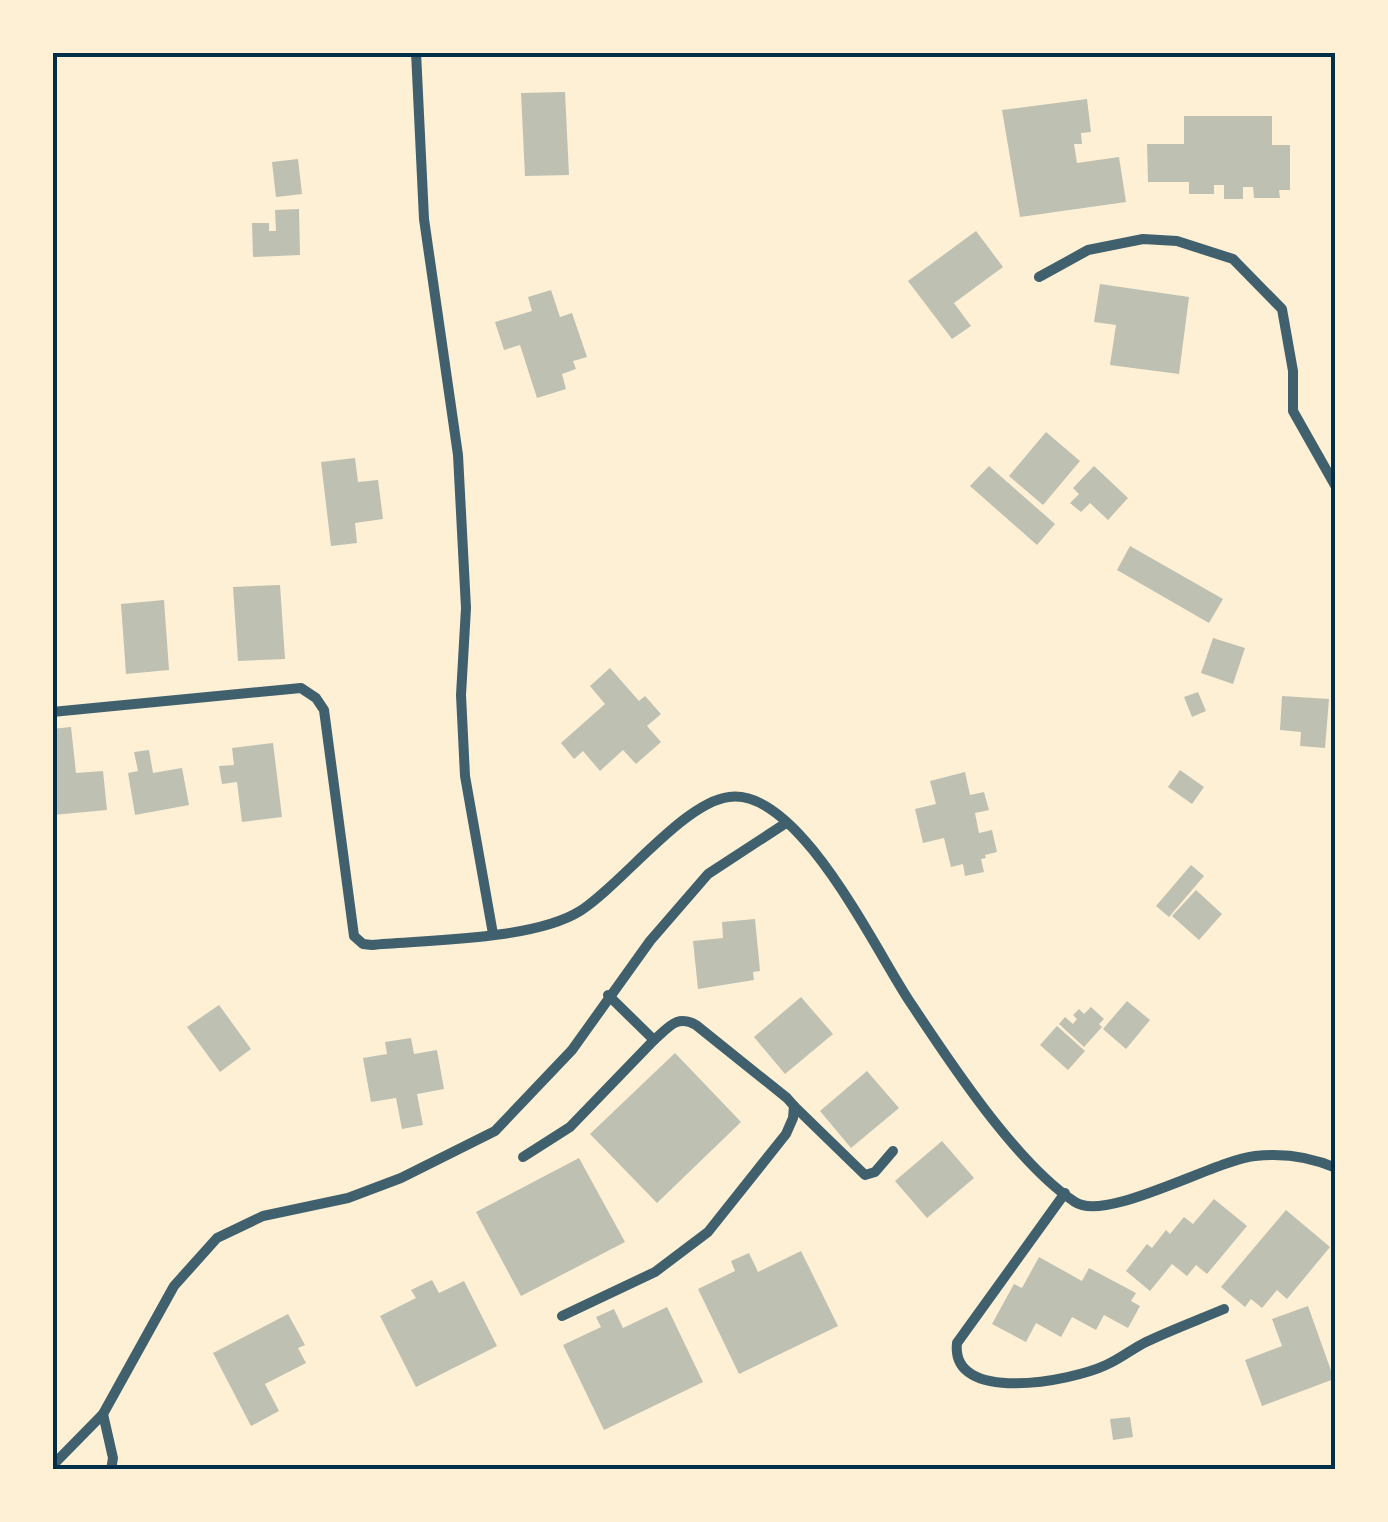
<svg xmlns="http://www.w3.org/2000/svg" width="1388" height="1522" font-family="'Varela Round',sans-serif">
<rect width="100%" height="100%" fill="#fdf0d5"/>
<g fill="#bec0b2">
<path d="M565,92l4,83 -44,1 -4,-83z"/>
<path d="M1087,99l4,33 -10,1 1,11h-8l3,19 42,-6 7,45 -106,15 -18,-107z"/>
<path d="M1184,116h88v29h18v45h-11l1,8h-26l-1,-11h-10v12h-19v-14h-10v9h-25v-12h-41l-1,-38h37z"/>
<path d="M298,159l4,35 -26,3 -4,-35z"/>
<path d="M299,209l1,46 -47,2 -1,-34h17v8h7l-1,-21z"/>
<path d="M976,231l27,36 -49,36 17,23 -19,13 -44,-58z"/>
<path d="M1100,284l89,13 -10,77 -69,-9 6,-40 -22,-3z"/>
<path d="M551,290l9,27 12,-4 15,44 -14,4 3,8 -14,5 4,15 -29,9 -17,-53 -16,5 -9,-28 37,-11 -4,-14z"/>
<path d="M1046,432l34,29 -37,44 -34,-29z"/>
<path d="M355,458l3,24 20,-2 5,39 -28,4 2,20 -26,3 -10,-84z"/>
<path d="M989,466l66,58 -18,21 -67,-59z"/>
<path d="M1094,466l34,32 -20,22 -18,-17 -9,9 -11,-9 9,-9 -6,-6z"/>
<path d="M1130,546l93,53 -14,24 -92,-53z"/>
<path d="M280,585l5,74 -47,2 -5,-74z"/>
<path d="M164,600l5,70 -43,4 -5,-70z"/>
<path d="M1213,638l32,10 -12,36 -32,-11z"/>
<path d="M610,668l29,33 6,-5 16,18 -14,12 14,16 -25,22 -13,-14 -23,21 -17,-20 -9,8 -13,-16 44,-39 -15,-18z"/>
<path d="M1198,692l8,19 -14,6 -8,-20z"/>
<path d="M1282,696l47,3 -4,49 -25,-2 1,-14 -21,-2z"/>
<path d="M71,727l5,46 27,-2 4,39 -54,5 -1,-86z"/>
<path d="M273,743l9,74 -40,5 -5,-40 -15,2 -3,-18 15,-1 -2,-17z"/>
<path d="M149,750l4,23 29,-5 7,37 -54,10 -7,-42 10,-2 -4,-19z"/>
<path d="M1180,770l24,17 -12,17 -24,-17z"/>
<path d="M965,772l5,23 14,-3 5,18 -14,3 4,20 13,-3 5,22 -12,3 1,3 -5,1 3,13 -19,4 -2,-12 -12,3 -7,-29 -21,5 -8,-34 21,-5 -6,-23z"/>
<path d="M1191,865l13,11 -35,41 -13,-11z"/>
<path d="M1196,890l26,24 -23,26 -27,-24z"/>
<path d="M755,919l5,52 -7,1 1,8 -56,9 -5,-48 30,-3 -1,-16z"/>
<path d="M801,997l32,37 -48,40 -31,-37z"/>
<path d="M1127,1001l23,19 -24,29 -23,-20z"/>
<path d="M219,1005l32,44 -31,23 -33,-45z"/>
<path d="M1091,1007l13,12 -5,5 3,3 -18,20 -25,-23 6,-7 8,7 4,-5 -4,-4 6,-6 5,5z"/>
<path d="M1057,1026l28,25 -17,19 -28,-25z"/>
<path d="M411,1038l3,16 23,-4 7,39 -27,5 6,31 -21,4 -6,-31 -25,4 -8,-44 24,-4 -2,-12z"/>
<path d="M675,1053l66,69 -84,81 -67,-69z"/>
<path d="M867,1071l32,37 -48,40 -31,-37z"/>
<path d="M942,1141l32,37 -47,40 -32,-37z"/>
<path d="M579,1158l46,84 -104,54 -45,-84z"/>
<path d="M1214,1199l33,27 -40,48 -11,-9 -9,11 -15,-12 -22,27 -24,-20 21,-27 5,4 14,-18 4,4 14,-17 9,7z"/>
<path d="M1286,1210l44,37 -43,52 -10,-9 -15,18 -11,-9 -6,8 -24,-20z"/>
<path d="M801,1251l37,75 -99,48 -41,-85 37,-18 -4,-10 18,-8 9,19z"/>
<path d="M1039,1257l43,24 7,-13 47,25 -5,8 9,5 -12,22 -24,-13 -8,15 -24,-13 -11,20 -25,-14 -10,19 -34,-18 22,-40 8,4z"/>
<path d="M432,1280l7,13 25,-12 33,65 -81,41 -36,-71 36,-18 -5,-8z"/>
<path d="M1308,1306l26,73 -72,27 -17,-46 37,-14 -10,-27z"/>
<path d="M667,1307l36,75 -99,48 -41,-85 38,-18 -5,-10 18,-8 9,19z"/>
<path d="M288,1314l17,31 -7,3 8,15 -41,21 14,27 -28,15 -38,-73z"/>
<path d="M1130,1417l3,20 -20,3 -3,-21z"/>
</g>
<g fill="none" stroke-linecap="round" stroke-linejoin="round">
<g stroke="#3f606c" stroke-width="10">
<path d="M416,52l8,167 34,236 8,153 -5,87 4,81 28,158"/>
<path d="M1039,277l49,-27 55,-11 34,2 56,18 49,50 11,62v40l43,76"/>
<path d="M52,712l249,-24 15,10 8,12 30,226 9,8 9,1c55,-5 162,-5 208,-34 40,-25 104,-109 149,-114 71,-10 149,159 183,208 39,59 105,159 163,197 31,21 140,-42 180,-46 27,-3 56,1 81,12"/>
<path d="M794,1106l71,69 10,-3 18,-21"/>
<path d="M523,1157l47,-30 84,-87"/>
<path d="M1065,1193l-108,150c-7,62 115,38 149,22 14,-6 26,-16 40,-23 25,-12 52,-22 78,-33"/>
<path d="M562,1316l93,-44 53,-40 78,-98 7,-16 1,-12 -7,-8 -91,-73c-19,-11 -27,2 -42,15l-46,-45"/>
<path d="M103,1414l10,44 -2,12"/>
<path d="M52,1466l51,-52 71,-128 43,-48 46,-22 85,-18 53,-20 94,-47 77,-81 78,-109 58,-67 78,-51"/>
</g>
</g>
<rect width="1388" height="1522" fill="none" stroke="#fdf0d5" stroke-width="110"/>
<rect x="55" y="55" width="1278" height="1412" fill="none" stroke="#003049" stroke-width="4"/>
</svg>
